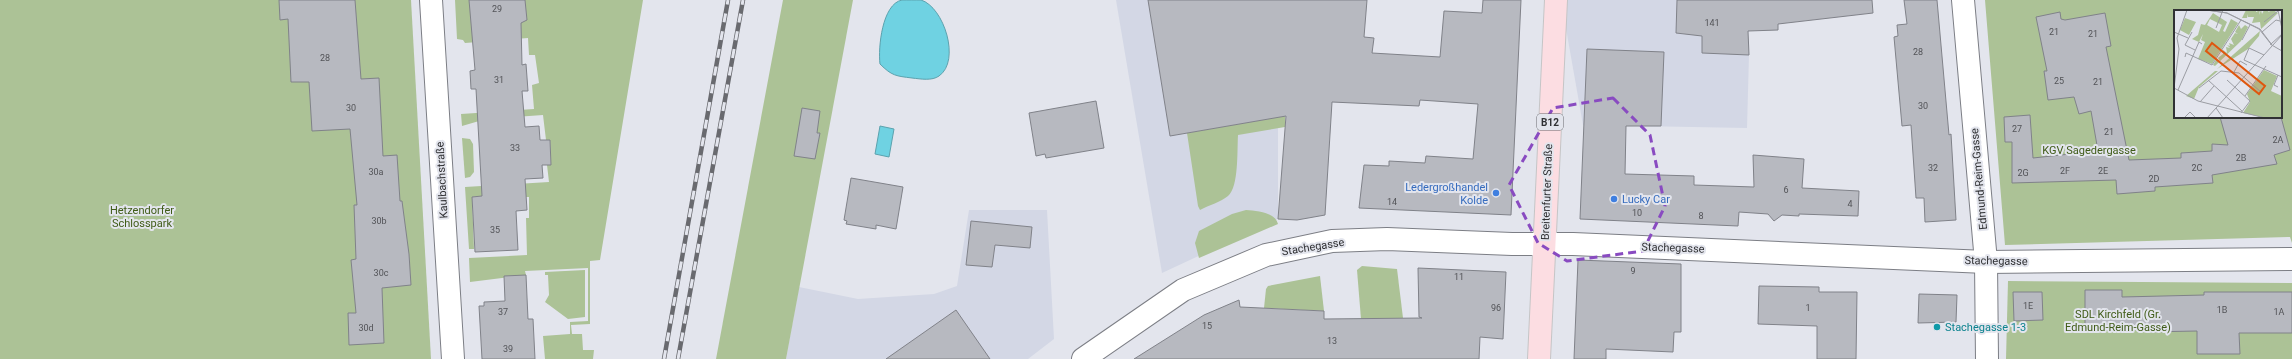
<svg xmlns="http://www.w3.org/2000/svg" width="2292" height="359" font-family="Roboto,sans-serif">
<rect width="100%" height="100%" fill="#e3e5ed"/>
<g fill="#d3d7e5">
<path d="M1116,0h146l16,98v121l-116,54z"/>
<path d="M1561,0h185l3,55 -2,73 -164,-3z"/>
<path d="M969,210h78l7,129 -26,20h-242l13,-72 59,12 76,-5 23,-8z"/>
</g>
<g fill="#acc296" fill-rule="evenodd">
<path d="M0,0h411l20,359h-431z"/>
<path d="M455,0h188l-43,260 -10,1v63l-19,1 1,9h10l1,16h11l-1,9h-48l-2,-23 27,-2v-12l18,-1v-53l-63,3 1,4 -56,7 -1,-24 58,-3 -1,-37h3v-21h-14v-3l-43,3 2,52h-5l-4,-62 84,-5 -2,-17 4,-1 -1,-24h-4l-3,-25 -57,4 -24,7 -1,-12 73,-5 -2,-24 7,-2 -4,-28h-6l-1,-17 -63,5 -2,-3 -6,-1z"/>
<path d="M783,0h70l-67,359h-70z"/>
<path d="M1985,0h307v243l-2,-6 -285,8zM2175,11h106v106h-106z"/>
<path d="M1285,116v11l-47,8c-1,14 1,52 -10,61 -7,6 -19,9 -28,14l-2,-4 -11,-73z"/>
<path d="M462,138l8,1 3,5 1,28 -4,5 -5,1z"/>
<path d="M1246,210c11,1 29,2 32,14l-79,34 -4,-15 4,-12 33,-17z"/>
<path d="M1362,266l35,3 6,49 -42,1 -4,-49z"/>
<path d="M585,270v47l-17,2 -23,-17 4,-7 -1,-20h-3v-3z"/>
<path d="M1320,276l4,35 -60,-3 2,-19 2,-3z"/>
<path d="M2008,281l284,2v76h-286z"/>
</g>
<g fill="#6fd2e2" stroke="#5ca2ae">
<path d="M902,0c5,0 14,0 19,0 23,7 40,61 18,76 -7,5 -18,3 -27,2 -16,-2 -20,-2 -32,-14 -2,-16 2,-60 22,-64z"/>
<path d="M880,126l14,3 -5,28 -14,-3z"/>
</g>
<g fill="#b7b9c0" stroke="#808289">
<path d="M279,0h76l6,79 18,-1 4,78 14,-1 3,46h2l7,53 2,31 -29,3 2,55 -35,2 -1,-32h8l-5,-53 5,-1 -2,-54h3l-7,-76 -38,2 -3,-49h-18l-3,-63 -8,1z"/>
<path d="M469,0h56l2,20 -6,3 1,42 4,-1 2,27h-6l3,36 14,-1 1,14h10l1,25h-9l1,13 -18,1 2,31 -11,1 2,39 -43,2 -3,-55 10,-1 -6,-107h-5l-1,-18 5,-1z"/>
<path d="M1148,0h219l-3,37 10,1 -2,15 68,4 4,-46 38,2 1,-13h38l-10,215 -152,-7 5,-43 25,1v-5l36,2 1,-7 47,3 5,-55 -58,-4 -1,6 -87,-4 -7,113 -28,5 -19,-1 8,-103 -116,20z"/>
<path d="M1677,0h195l1,13 -95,11v6l-30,1 1,24 -47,-2v-17l-26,-3z"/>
<path d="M1904,0h33l12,135 2,-1 5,86 -31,2 -1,-24h-8l-5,-73 -9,1 -8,-89 4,-1 -1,-11 10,-1z"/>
<path d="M2060,12l1,7 4,1 40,-7 6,33 -5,1 23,113 52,-2v-5l31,-2v-7l16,1 -8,-28h61l9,33 -16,5 3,9 -65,11 1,8 -58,4v4l-38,3 -1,-14 -104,3v-41h-7l-1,-25 26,-2 3,43 65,-7 -7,-40 -12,3 -5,-17 -26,3 -4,-29h3l-11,-54z"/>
<path d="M1587,49l77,3 -3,74h-35l-1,48 69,2v9l60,2 -1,-32 51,4 -2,29 57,3 -1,25 -59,-2v2l-17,-1 -8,6 -6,-7 -29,-2 -1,14 -158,-7z"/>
<path d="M1096,101l8,47 -58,10 -1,-4 -9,2 -7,-43z"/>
<path d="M802,108l18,3 -3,22h3l-5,26 -21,-3z"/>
<path d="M851,178l52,9 -7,42 -20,-4v4l-30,-5 1,-3 -3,-1z"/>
<path d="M971,221l61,6 -2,21 -35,-3 -3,22 -26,-2z"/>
<path d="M1578,260l103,4v68h-7l-1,20 -67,-3v10h-32z"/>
<path d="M1418,268l88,4 -3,67 -23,-2 -1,22h-345l70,-44 35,-15 1,7 84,4v8l98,-1 -3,-1z"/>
<path d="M526,275l2,44h5l2,40h-53l-3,-53h5v-4l21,-1 -1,-25z"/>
<path d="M1759,286l60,1v5h38l-1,67h-39v-33l-59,-2z"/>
<path d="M2085,290h37v7l82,-2v-3h88v41h-53l1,21h-43v-23l-51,1v-4h-61z"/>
<path d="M2013,292h29l1,28 -29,1z"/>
<path d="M1919,294l38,1 -1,27 -38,1z"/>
<path d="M956,310l34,49h-104z"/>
</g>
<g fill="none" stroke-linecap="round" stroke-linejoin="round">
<defs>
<g id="minor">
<path d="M431,0l22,359"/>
<path d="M1963,0l23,262 1,97"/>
<path d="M1083,359l100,-69 83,-35 66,-14 55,-2 125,5h61l413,18 306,-3"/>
</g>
<path id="primary" d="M1539,359l17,-359"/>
</defs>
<use href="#minor" stroke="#7c7e85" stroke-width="24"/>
<use href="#primary" stroke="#c5c5c6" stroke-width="24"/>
<use href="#minor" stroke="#fff" stroke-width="22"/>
<use href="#primary" stroke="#fcdde2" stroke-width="22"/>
<defs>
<g id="rail">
<path d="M664,359l64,-359"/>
<path d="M678,359l65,-359"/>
</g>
</defs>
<use href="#rail" stroke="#696a6f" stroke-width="4.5"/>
<use href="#rail" stroke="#e3e5ed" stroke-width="3" stroke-dasharray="9" stroke-linecap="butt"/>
</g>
<path fill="none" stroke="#894bc1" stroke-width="3" stroke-dasharray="8 5" stroke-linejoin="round" d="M1613,98l37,37 15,71 -22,45 -76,10 -29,-18 -29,-58 44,-77z"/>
<g fill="#3f7fe0" stroke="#e3e5ed" stroke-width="1.5">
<circle cx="1496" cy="193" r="4"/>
<circle cx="1614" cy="199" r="4"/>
</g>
<circle fill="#0f9aa8" stroke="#e3e5ed" stroke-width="1.5" cx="1937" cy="327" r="4"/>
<g text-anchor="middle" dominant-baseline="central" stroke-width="4" stroke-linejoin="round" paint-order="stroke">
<g font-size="9" fill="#525357">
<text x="497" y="9">29</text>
<text x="1712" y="23">141</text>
<text x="2054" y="32">21</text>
<text x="2093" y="34">21</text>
<text x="1918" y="52">28</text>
<text x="325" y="58">28</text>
<text x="499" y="80">31</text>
<text x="2059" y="81">25</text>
<text x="2098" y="82">21</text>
<text x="1923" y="106">30</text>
<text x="351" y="108">30</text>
<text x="2017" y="129">27</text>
<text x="2109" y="132">21</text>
<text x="2278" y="140">2A</text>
<text x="515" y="148">33</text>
<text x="2241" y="158">2B</text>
<text x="1933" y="168">32</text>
<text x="2197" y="168">2C</text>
<text x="2065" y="171">2F</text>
<text x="2103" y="171">2E</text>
<text x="376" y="172">30a</text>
<text x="2023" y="173">2G</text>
<text x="2154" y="179">2D</text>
<text x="1786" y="190">6</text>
<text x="1392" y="202">14</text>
<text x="1850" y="204">4</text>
<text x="1637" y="213">10</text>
<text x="1701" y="216">8</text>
<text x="379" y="221">30b</text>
<text x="495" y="230">35</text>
<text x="1633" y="271">9</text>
<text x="381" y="273">30c</text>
<text x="1459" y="277">11</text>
<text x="2028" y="306">1E</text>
<text x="1496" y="308">96</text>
<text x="1808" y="308">1</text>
<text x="2222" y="310">1B</text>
<text x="503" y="312">37</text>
<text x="2279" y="312">1A</text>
<text x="1207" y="326">15</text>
<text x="366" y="328">30d</text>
<text x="1332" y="341">13</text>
<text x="508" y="349">39</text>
</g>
<rect fill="#e3e5ed" stroke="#66676c" stroke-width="1" x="1537" y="114" width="26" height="16" rx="3"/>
<g font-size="10" font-weight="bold" fill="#303134">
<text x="1550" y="122">B12</text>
</g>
<g font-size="11" fill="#405c18" stroke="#e3e5ed">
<text x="2089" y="150">KGV Sagedergasse</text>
<text x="142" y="210">Hetzendorfer<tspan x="142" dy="13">Schlosspark</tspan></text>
<text x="2118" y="314">SDL Kirchfeld (Gr.<tspan x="2118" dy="13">Edmund-Reim-Gasse)</tspan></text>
</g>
<g font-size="11" fill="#303134" stroke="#e3e5ed">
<text transform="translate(1979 179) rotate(-95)">Edmund-Reim-Gasse</text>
<text transform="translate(442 180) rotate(-93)">Kaulbachstraße</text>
<text transform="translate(1547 192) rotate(-88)">Breitenfurter Straße</text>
<text transform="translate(1313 247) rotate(-9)">Stachegasse</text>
<text transform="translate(1673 248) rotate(2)">Stachegasse</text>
<text transform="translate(1996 261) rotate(1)">Stachegasse</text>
</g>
<g font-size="11" fill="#366cbe" stroke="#e3e5ed" text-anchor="end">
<text x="1488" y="187">Ledergroßhandel<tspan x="1488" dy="13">Kolde</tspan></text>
<text x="1622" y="199" text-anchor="start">Lucky Car</text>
</g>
<g font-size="11" fill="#0d838f" stroke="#e3e5ed" text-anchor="start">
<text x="1945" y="327">Stachegasse 1-3</text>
</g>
</g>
<g transform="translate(2174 10)">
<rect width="108" height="108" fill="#e3e5ed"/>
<path d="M72,0h10v2l4,-2 -1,5 2,-5 1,4 2,-4h5l-1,2 5,-2 5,3 -17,16 -1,-7 -8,1 2,-6h-6v-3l-1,4h-5zM39,3l14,9 -4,9 2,1 6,-13 7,4 -26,41 -14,-5 7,-17 -4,-2 2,-6 -4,8 -7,-3 6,-4 3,-11 4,1zM36,9l12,6 -3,7 -12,-7zM11,8l11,4 -7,13 -9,-5zM65,15l2,4 4,-4 3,2 -7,14 -26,25 -2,-1 3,-5 4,1 -2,-3 5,-4v-4l4,3 -1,-6 4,1 -3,-3 3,1 -1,-3 5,2 -3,-6 4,-6 3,1 -3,-2zM86,21l-1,5 -11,13 -31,20zM90,60l13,6 -6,15 11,5v22h-16l-23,-5 7,-11 -3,-8zM41,61h3l-19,16 -5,12 -8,-3z" fill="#acc296" fill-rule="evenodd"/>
<path fill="none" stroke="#9b9da3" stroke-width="1" d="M32,0l21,3 32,16 12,15 11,-10M33,0l20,3 33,16 12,16M104,0l4,19M90,12l14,-11M42,18l7,-18M0,22l14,6M18,22l-7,13 10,5M88,22l14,-12 4,1M68,30l8,-15M96,34l12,7M11,47l1,-4 26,12 29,-45M81,55l-11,-5 5,-12 15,7M81,55l27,12M60,62l6,-11 7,4M104,65l-4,10 4,2M34,70l34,31M53,70l23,21 -9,12M0,78l24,13 67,17M0,78l5,-39 -2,-11 10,-28M25,78l22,-17 18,2 22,19M4,80l21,-48 3,2M71,86l21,-30M26,92l14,-16M42,98l7,10M10,108l6,-6 6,6M33,108l75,-83"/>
<path fill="#df570e" fill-opacity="0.15" stroke="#df570e" stroke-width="2" d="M38,33l53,43 -6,8 -53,-43z"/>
<rect width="108" height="108" fill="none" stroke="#303134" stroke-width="2"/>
</g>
</svg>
